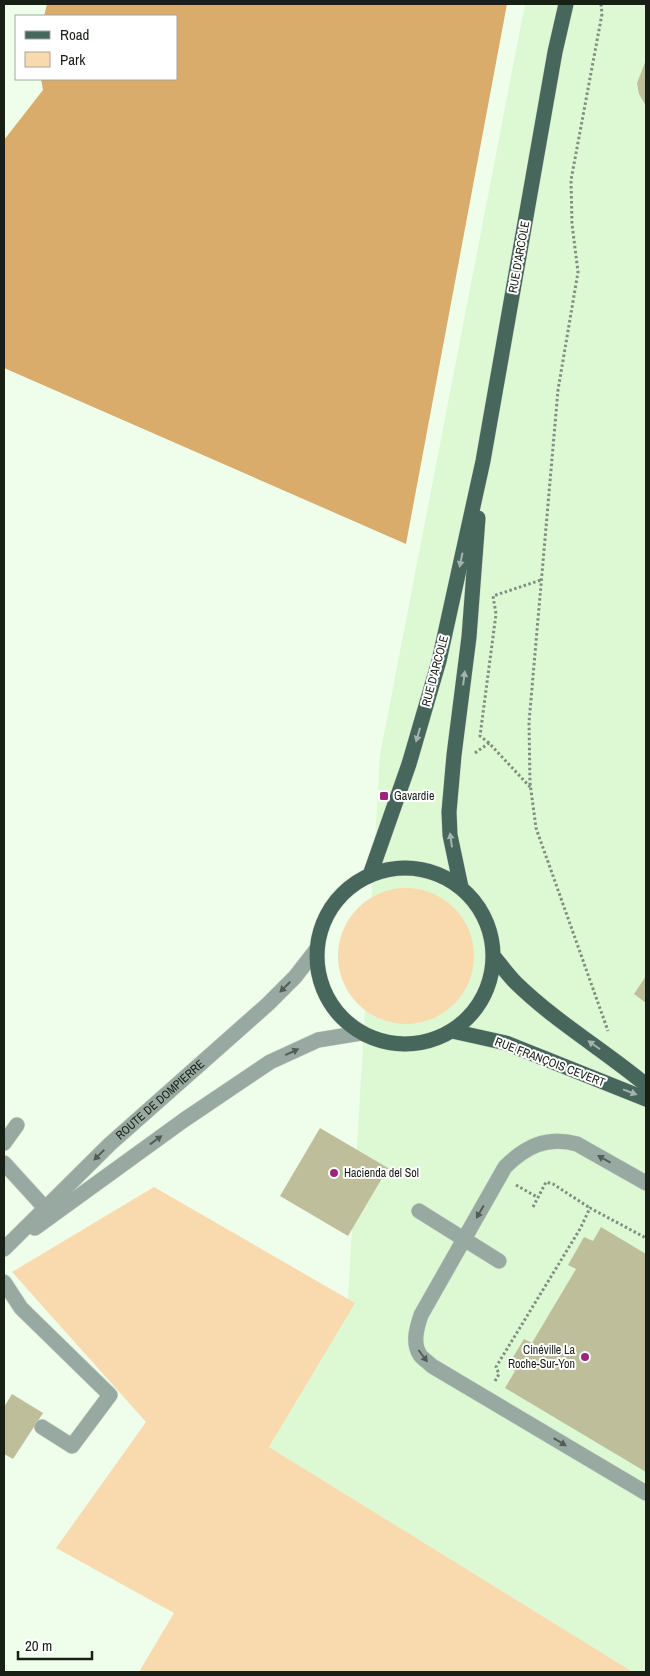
<svg xmlns="http://www.w3.org/2000/svg" width="650" height="1676" font-family="'Archivo Narrow',sans-serif">
<rect width="100%" height="100%" fill="#effeeb"/>
<path fill="#dcf9d4" d="M525,4h121v1668h-13l-364,-225 78,-132 33,-560z"/>
<g fill="#f9daaf">
<circle cx="406" cy="956" r="68"/>
<path d="M154,1187l201,116 -86,144 364,225h-494l35,-59 -118,-65 90,-126 -134,-150z"/>
</g>
<path fill="#d9ac6b" d="M47,4h460l-101,540 -402,-176v-228l39,-50 -2,-11h135v-63h-132z"/>
<g fill="#bebe9b">
<path d="M646,60v46l-7,-12 -2,-11z"/>
<path d="M646,976v27l-12,-9z"/>
<path d="M320,1128l68,40 -40,68 -68,-40z"/>
<path d="M601,1227l45,27v218l-141,-84 10,-17 -8,-4 17,-28 8,4 44,-74 -8,-4 16,-28 9,4z"/>
<path d="M12,1394l31,19 -30,46 -9,-5v-47z"/>
</g>
<g fill="none" stroke-linecap="round" stroke-linejoin="round">
<defs>
<g id="minor">
<path d="M4,1143l13,-18"/>
<path d="M4,1163l41,45"/>
<path d="M646,1183l-69,-39c-30,-8 -51,2 -72,23l-84,148c-4,12 -9,28 -1,40 3,4 8,7 12,11l214,127"/>
<path d="M419,1211l80,50"/>
<path d="M35,1228l149,-108 86,-58 48,-22 43,-7"/>
<path id="s1" d="M4,1249l106,-105 158,-140 27,-27 21,-27"/>
<path d="M4,1282l17,26 89,87 -38,51 -30,-19"/>
</g>
<g id="major">
<circle cx="405" cy="956" r="88"/>
<path d="M370,875l39,-111 30,-103 44,-200 72,-409 11,-48"/>
<path d="M461,887l-11,-52 -1,-23 5,-57 15,-118 9,-119"/>
<path d="M494,957c7,8 14,18 22,26 40,39 88,67 130,102"/>
<path d="M452,1031l54,12 140,56"/>
</g>
</defs>
<use href="#minor" stroke="#cddac9" stroke-width="16"/>
<use href="#major" stroke="#cddac9" stroke-width="16"/>
<g stroke="#828e7f" stroke-width="3" stroke-dasharray="2.5 2.5" stroke-linecap="butt">
<path d="M601,4l1,10 -31,166 1,44 6,48 -20,118 -29,332 1,61 6,45 72,203"/>
<path d="M489,743l-9,-7 16,-122 -3,-18 48,-16"/>
<path d="M475,753l14,-10 42,45"/>
<path d="M516,1185l21,12"/>
<path d="M533,1207l13,-25 7,2 37,24"/>
<path d="M495,1381l4,-7 -3,-7 84,-138 10,-21 56,30"/>
</g>
<use href="#minor" stroke="#98a9a2" stroke-width="15"/>
<use href="#major" stroke="#48675c" stroke-width="15"/>
</g>
<defs><path id="oneway-solid" d="M-6-.8H1V-3.2L6.5 0L1 3.2V.8H-6Z" transform="scale(1.25)"/></defs>
<g fill="#a4b3ae">
<use href="#oneway-solid" transform="translate(461 560) rotate(102)"/>
<use href="#oneway-solid" transform="translate(464 678) rotate(-83)"/>
<use href="#oneway-solid" transform="translate(418 735) rotate(106)"/>
<use href="#oneway-solid" transform="translate(451 840) rotate(-98)"/>
<use href="#oneway-solid" transform="translate(594 1045) rotate(-145)"/>
<use href="#oneway-solid" transform="translate(630 1092) rotate(21)"/>
</g>
<g fill="#525e55">
<use href="#oneway-solid" transform="translate(285 987) rotate(135)"/>
<use href="#oneway-solid" transform="translate(292 1052) rotate(-25)"/>
<use href="#oneway-solid" transform="translate(156 1140) rotate(-36)"/>
<use href="#oneway-solid" transform="translate(99 1155) rotate(135)"/>
<use href="#oneway-solid" transform="translate(604 1159) rotate(-151)"/>
<use href="#oneway-solid" transform="translate(480 1212) rotate(120)"/>
<use href="#oneway-solid" transform="translate(423 1356) rotate(53)"/>
<use href="#oneway-solid" transform="translate(560 1442) rotate(31)"/>
</g>
<g fill="#9d247d" stroke="#fff" stroke-width="2">
<rect x="379" y="791" width="10" height="10" rx="2.5"/>
<circle cx="334" cy="1173" r="5"/>
<circle cx="585" cy="1357" r="5"/>
</g>
<g text-anchor="middle" dominant-baseline="central" stroke-width="4" stroke-linejoin="round" paint-order="stroke">
<g font-size="12" fill="#182016" stroke="#fff">
<text transform="translate(519 257) rotate(-80)">RUE D'ARCOLE</text>
<text transform="translate(435 671) rotate(-75)">RUE D'ARCOLE</text>
<text transform="translate(550 1062) rotate(21)">RUE FRANÇOIS CEVERT</text>
<text stroke="none"><textPath href="#s1" startOffset="216">ROUTE DE DOMPIERRE</textPath></text>
</g>
<g font-size="12" fill="#182016" stroke="#fff" text-anchor="start">
<text x="394" y="796">Gavardie</text>
<text x="344" y="1173">Hacienda del Sol</text>
<text x="575" y="1350" text-anchor="end">Cinéville La<tspan x="575" dy="14">Roche-Sur-Yon</tspan></text>
</g>
</g>
<rect width="650" height="1676" fill="none" stroke="#182016" stroke-width="10"/>
<rect x="15" y="15" width="162" height="65" fill="#ffffff" stroke="#a3a6a2"/>
<rect x="25" y="31" width="25" height="8" fill="#48675c" stroke="#a3a6a2"/>
<text x="60" y="40" font-size="15" fill="#182016">Road</text>
<rect x="25" y="52" width="25" height="15" fill="#f9daaf" stroke="#a3a6a2"/>
<text x="60" y="65" font-size="15" fill="#182016">Park</text>
<path d="M18 1651v8h74v-8" fill="none" stroke="#182016" stroke-width="2.5"/>
<text x="25" y="1651" font-size="15" fill="#182016" stroke="#ffffff" stroke-width="4" paint-order="stroke">20 m</text>
</svg>
